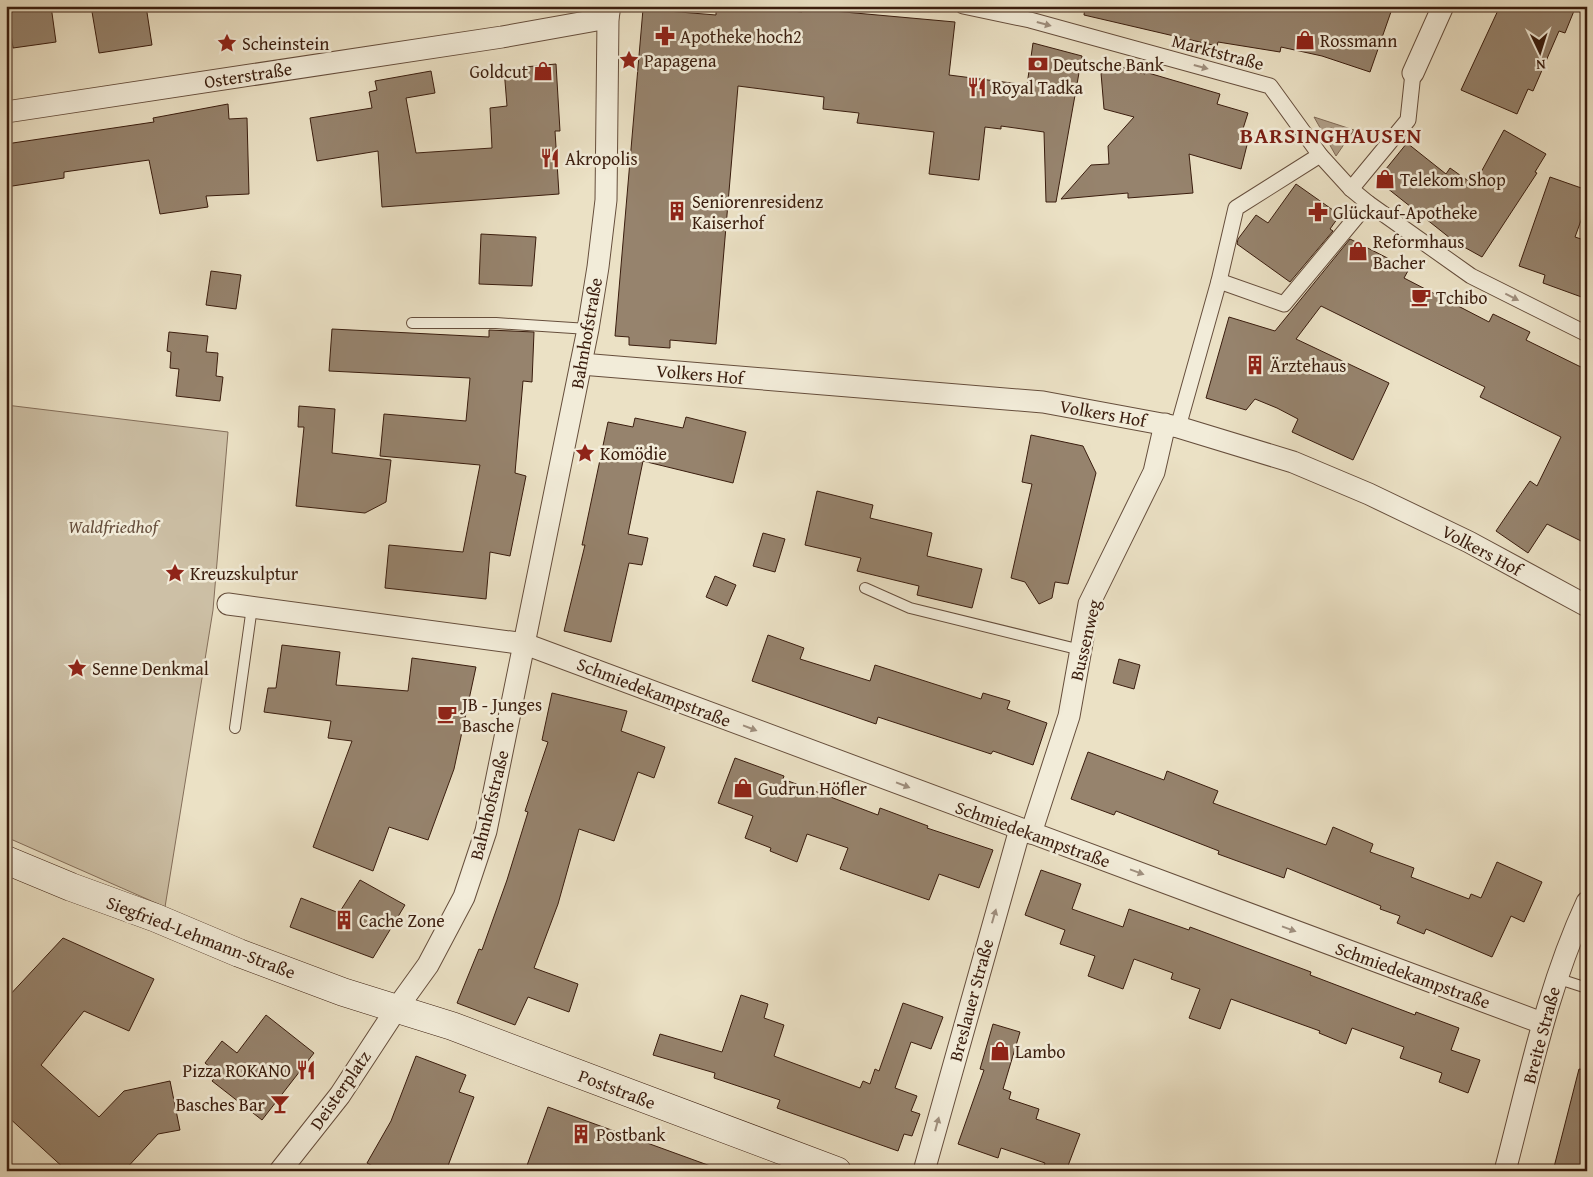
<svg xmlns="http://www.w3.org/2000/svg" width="1593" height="1177" font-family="'Gentium Book Plus',serif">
<rect width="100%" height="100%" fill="#ebe1c5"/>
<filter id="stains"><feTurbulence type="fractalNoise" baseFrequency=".004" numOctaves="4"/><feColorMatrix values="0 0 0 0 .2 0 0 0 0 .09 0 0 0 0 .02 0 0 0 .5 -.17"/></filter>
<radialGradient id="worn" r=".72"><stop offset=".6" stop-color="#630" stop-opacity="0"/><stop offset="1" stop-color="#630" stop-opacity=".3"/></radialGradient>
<path fill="#cdc0a6" stroke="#846e5a" d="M6,405l222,27 -15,178 -48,297 -159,-70z"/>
<path fill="#af9e87" stroke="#806a57" d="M1314,117l40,13 -18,26z"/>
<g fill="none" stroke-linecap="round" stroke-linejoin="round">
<path stroke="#745e4a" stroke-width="1" d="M1328,128h3l13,5v2l-6,9 -4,-1 -6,-12z"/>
</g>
<g fill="#96836d" stroke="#3a1d0e">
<path d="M7,6h44l5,36 -43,6z"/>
<path d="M91,6h55l6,39 -53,8z"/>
<path d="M716,6h18l68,6v-6h32l-1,5 122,11 -6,53 78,10 6,-42 49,13 -26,146h-10l-2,-70 -43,-6v3l-16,-2 -6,53 -50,-6 5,-42 -77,-9 2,-10 -36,-4 1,-12 -86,-11 -22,258 -46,-4v8l-41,-3v-8l-14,-1 28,-327 73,6z"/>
<path d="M1085,6h308l-23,66 -48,-16 -41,-9 -1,5 -62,-10 -1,4 -133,-31z"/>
<path d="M1500,6h76l-11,27 -6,-2 -26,60 -5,-2 -11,25 -56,-24z"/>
<path d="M1100,61l45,13v-2l75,22 -3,10 31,9 -7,22 8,2 -8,32 -52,-15 4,39 -65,5v-5l-67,6 30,-34 18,-1 -1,-18 26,-29 -30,-8z"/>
<path d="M556,64l4,67h-5l4,63 -177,13 -4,-56 -61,10 -7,-43 62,-10 -3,-16 8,-2 -2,-9 56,-10 4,22 -29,5 10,55 76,-5 -2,-40 17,-2 -3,-37z"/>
<path d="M228,104l1,15 18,-1 2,76 -43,2 2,11 -48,7 -11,-54 -85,12v6l-58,9v-43l148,-22 -1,-4z"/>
<path d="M1504,130l42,24 -11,18 2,1 -55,84 -27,-15 -78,-62 30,-37 39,31 4,-6 24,17z"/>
<path d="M1550,177l37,13v14l-12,33 12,4v58l-44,-16 2,-8 -26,-9z"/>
<path d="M1296,184l44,31 -10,14 3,2 -43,51 -53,-38 1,-5 18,-24 12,8z"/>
<path d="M481,234l55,3 -4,49 -53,-2z"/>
<path d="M1350,239l59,30 -5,9 85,44 4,-8 37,18 -4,8 61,30v174l-40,-20 -19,29 -32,-22 34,-50 7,5 24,-49 -81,-40 5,-10 -164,-81 -25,33 93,44 -36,77 -61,-28 6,-13 -21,-11 -22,-9 -9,11 -40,-12 23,-81 46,14z"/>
<path d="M211,271l30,4 -5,34 -30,-4z"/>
<path d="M332,329l157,8v-7l45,2 -2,50 -9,-1 -8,92 11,3 -16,80 -20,-4 -4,47 -101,-11 4,-43 74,7 17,-87 -100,-9 4,-42 82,7 4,-43 -141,-7z"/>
<path d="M169,332l39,4 -2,16 12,1 -2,23 7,1 -3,24 -44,-5 3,-27 -9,-1 1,-16 -4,-1z"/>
<path d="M299,406l36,3 -3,44 59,7 -5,42 -21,11 -69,-7 8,-79h-6z"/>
<path d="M686,417l60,15 -13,51 -90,-22 -15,73 20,4 -6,27 -13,-2 -18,79 -47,-11 21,-86h-3l26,-123 25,5 2,-9 48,10z"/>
<path d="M1031,435l52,11 13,27 -28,111 -13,-2 -3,16 -13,6 -14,-22 -14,-4 21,-94 -10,-2z"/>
<path d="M817,491l56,14 -3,13 62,15 -5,23 55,13 -10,39 -55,-13 2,-9 -62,-15 4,-13 -56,-13z"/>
<path d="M763,533l22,6 -10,33 -22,-6z"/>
<path d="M715,576l21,9 -9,21 -21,-9z"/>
<path d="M768,635l36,13 -4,11 70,22 5,-16 106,34 2,-6 27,8 -3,8 40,14 -14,42 -40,-14 -2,3 -113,-37 -2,7 -124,-43z"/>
<path d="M282,645l58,7 -4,33 72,6 4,-33 64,9 -22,102 -26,71 -39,-13 -16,44 -60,-24 39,-106 -24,-3 3,-17 -67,-9 4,-24h8z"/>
<path d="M1119,659l21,6 -6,24 -21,-6z"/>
<path d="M552,693l75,18 -6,20 44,16 -11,31 -16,-6 -24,69 -35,-12 -21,75 -24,64 44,16 -9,28 -41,-15 -13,28 -58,-22 22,-54 3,1 25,-70 21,-68 -3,-1 23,-69 -6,-2z"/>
<path d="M1088,752l76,28 3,-9 51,20 -5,12 113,42 7,-18 40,17 -3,8 44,16 -3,9 58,22 2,-5 10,4 16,-36 45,20 -18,40 -13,-6 -19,41 -66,-28 -2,5 -27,-11 3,-7 -20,-7 1,-3 -94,-38 -3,10 -66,-24 1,-3 -103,-40 -2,4 -43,-16z"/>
<path d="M735,758l49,18 -1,3 95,36 2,-7 48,18 -1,2 66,22 -14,38 -40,-14 -10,26 -89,-31 8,-21 -41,-14 -10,28 -27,-11 1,-3 -26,-10 8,-22 -35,-13z"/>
<path d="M1041,870l40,14 -9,25 51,18 6,-18 60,21 1,-3 121,45 -1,3 105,40 1,-3 43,16 -8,22 29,10 -12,33 -29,-11 3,-9 -42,-15 4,-11 -52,-19 -6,16 -27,-11 1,-2 -89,-32 -11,30 -31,-11 11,-29 -29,-10 2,-6 -39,-14 -11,30 -35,-13 7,-20 -35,-12 5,-14 -40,-15z"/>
<path d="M360,880l45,25 -32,53 -83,-31 11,-29 38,15z"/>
<path d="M63,938l91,41 -25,52 -45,-20 -43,54 58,52 25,-26 46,-10 10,49 -22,4 -34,37h-57l-61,-56v-116z"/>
<path d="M741,995l27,9 -4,14 20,7 -10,31 86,32 3,-7 7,3 5,-15 4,2 24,-68 40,14 -12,32 -20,-7 -16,46 22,8 -6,15 9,3 -8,22 -8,-2 -6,17 -121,-43 3,-8 -66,-22 1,-5 -62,-18 7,-21 62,18z"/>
<path d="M266,1015l48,38 -52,67 -50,-39 6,-8 -13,-10 17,-22 15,12z"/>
<path d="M993,1024l27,8 -17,57 8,3 -2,7 30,10 -3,10 44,15 -14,37h-24l3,-8 -44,-15 -3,10 -40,-14 26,-74 -4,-1z"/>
<path d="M416,1056l50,19 -7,17 15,5 -28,74h-64l-15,-8 24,-42z"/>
<path d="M1579,1069l8,1v101h-34z"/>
<path d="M548,1107l168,61v3h-191z"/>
</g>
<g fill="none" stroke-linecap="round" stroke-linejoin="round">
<defs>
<g id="service">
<path d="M412,323h84l92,6"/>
<path d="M865,588l45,20 171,42"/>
<path d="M235,728l17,-121"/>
<path d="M1556,978l31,10"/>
</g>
<g id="pedestrian">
<path d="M963,6l67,14 240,66 50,69 31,34 17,14 103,73 116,58"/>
<path d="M1351,189l57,-69 5,-47"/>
<path d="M1219,281l65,23 84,-101"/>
<path d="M1178,427l41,-146 17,-73 84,-53"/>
</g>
<g id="minor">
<path d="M1413,73l30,-67"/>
<path d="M6,112l496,-75 106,-19"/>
<path d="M581,364l462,38 135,25 115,35 76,32 100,48 118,64"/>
<path d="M228,604l297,40 1017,379"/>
<path d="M1031,833l38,-117 20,-112 65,-132 11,-48"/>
<path d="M280,1171l60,-76 57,-87 31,-43 36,-68 22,-66 102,-502 10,-62 8,-67 2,-182 2,-12"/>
<path d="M924,1171l96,-342"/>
<path d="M1505,1171c24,-91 42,-183 82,-269"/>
</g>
<path id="secondary" d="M6,860l65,27 85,31 83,35 104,39 109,34 172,65 213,80"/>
</defs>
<use href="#service" stroke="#664e3c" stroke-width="12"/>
<use href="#pedestrian" stroke="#664e3c" stroke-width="17"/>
<use href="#minor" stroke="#664e3c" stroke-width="23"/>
<use href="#secondary" stroke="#3a1d0e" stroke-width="29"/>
<use href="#service" stroke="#f2ecd9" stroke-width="10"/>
<use href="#pedestrian" stroke="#f2ecd9" stroke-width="15"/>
<use href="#minor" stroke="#f2ecd9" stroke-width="21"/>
<use href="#secondary" stroke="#f2ecd9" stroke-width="28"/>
</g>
<defs><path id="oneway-solid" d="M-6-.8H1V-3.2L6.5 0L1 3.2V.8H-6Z" transform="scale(1.25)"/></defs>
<g fill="#9f8f7e">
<use href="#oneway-solid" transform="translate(1044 24) rotate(15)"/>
<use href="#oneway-solid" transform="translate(1201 67) rotate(15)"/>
<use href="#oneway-solid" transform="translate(1512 297) rotate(27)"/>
<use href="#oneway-solid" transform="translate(750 728) rotate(21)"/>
<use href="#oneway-solid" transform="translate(903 785) rotate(21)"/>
<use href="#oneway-solid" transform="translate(1137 872) rotate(20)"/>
<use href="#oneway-solid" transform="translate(994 916) rotate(-74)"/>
<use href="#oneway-solid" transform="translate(1289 929) rotate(20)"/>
<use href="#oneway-solid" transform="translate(937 1124) rotate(-75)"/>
</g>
<defs>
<symbol id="pharmacy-bare" viewBox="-9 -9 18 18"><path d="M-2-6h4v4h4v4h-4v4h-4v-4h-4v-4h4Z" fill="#8f2418" stroke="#f2ecd9" stroke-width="2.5" paint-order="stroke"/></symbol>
<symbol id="shop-bare" viewBox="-9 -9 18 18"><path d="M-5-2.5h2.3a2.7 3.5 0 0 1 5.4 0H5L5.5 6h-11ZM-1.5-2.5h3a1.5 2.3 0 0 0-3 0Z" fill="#8f2418" stroke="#f2ecd9" stroke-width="2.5" paint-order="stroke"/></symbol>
<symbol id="sight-bare" viewBox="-9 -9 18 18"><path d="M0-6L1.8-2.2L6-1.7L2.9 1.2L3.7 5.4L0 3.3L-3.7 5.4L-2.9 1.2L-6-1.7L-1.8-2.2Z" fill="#8f2418" stroke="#f2ecd9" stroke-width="2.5" paint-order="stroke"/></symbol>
<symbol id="bank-bare" viewBox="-9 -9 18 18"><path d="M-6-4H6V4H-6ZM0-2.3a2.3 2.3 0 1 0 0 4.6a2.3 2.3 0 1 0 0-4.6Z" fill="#8f2418" stroke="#f2ecd9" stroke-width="2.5" paint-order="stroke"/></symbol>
<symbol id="restaurant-bare" viewBox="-9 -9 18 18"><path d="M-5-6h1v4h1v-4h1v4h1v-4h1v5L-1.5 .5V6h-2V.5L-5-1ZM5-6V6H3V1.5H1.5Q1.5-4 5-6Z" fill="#8f2418" stroke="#f2ecd9" stroke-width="2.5" paint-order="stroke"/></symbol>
<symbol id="building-bare" viewBox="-9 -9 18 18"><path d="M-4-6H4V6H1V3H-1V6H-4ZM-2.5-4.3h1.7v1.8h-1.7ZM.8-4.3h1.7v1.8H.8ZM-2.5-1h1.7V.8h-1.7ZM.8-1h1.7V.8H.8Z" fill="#8f2418" stroke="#f2ecd9" stroke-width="2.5" paint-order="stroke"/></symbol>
<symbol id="cafe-bare" viewBox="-9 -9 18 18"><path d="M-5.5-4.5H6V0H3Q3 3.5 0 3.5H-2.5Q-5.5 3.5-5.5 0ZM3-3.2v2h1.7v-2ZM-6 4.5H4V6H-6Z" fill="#8f2418" stroke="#f2ecd9" stroke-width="2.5" paint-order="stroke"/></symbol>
<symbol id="bar-bare" viewBox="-9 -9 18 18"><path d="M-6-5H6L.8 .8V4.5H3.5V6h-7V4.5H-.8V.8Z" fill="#8f2418" stroke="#f2ecd9" stroke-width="2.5" paint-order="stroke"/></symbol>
</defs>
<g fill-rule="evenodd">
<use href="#pharmacy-bare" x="651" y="22" width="28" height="28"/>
<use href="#shop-bare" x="1291" y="26" width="28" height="28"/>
<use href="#sight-bare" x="213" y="29" width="28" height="28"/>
<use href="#sight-bare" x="615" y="46" width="28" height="28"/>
<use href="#bank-bare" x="1024" y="50" width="28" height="28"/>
<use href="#shop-bare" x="529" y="57" width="28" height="28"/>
<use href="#restaurant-bare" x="963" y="73" width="28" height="28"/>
<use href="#restaurant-bare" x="536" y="144" width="28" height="28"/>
<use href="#shop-bare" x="1371" y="165" width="28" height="28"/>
<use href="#building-bare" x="663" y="197" width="28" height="28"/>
<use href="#pharmacy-bare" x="1304" y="198" width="28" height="28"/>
<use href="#shop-bare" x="1344" y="237" width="28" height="28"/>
<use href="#cafe-bare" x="1407" y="283" width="28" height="28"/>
<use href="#building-bare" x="1241" y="351" width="28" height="28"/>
<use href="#sight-bare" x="571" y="439" width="28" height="28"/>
<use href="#sight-bare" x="161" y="559" width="28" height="28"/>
<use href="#sight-bare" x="63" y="654" width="28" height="28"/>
<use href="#cafe-bare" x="433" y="700" width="28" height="28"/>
<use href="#shop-bare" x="729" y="774" width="28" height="28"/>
<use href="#building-bare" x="330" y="906" width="28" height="28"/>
<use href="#shop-bare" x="986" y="1037" width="28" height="28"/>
<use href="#restaurant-bare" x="292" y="1056" width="28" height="28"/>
<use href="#bar-bare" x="266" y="1090" width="28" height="28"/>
<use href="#building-bare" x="567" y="1120" width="28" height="28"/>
</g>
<g text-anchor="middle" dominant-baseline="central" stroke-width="5" stroke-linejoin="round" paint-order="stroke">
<g font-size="18" fill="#3a1d0e" stroke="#f2ecd9" text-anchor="start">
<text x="680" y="36">Apotheke hoch2</text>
<text x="1320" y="40">Rossmann</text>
<text x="242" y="43">Scheinstein</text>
<text x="644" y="60">Papagena</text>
<text x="1053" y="64">Deutsche Bank</text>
<text x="528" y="71" text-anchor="end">Goldcut</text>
<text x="992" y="87">Royal Tadka</text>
<text x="565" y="158">Akropolis</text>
<text x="1400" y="179">Telekom Shop</text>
<text x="692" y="201">Seniorenresidenz<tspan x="692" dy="21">Kaiserhof</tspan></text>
<text x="1333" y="212">Glückauf-Apotheke</text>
<text x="1373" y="241">Reformhaus<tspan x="1373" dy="21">Bacher</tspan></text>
<text x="1436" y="297">Tchibo</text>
<text x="1270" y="365">Ärztehaus</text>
<text x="600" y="453">Komödie</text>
<text x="190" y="573">Kreuzskulptur</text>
<text x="92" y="668">Senne Denkmal</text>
<text x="462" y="704">JB - Junges<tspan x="462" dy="21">Basche</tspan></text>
<text x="758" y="788">Gudrun Höfler</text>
<text x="359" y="920">Cache Zone</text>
<text x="1015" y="1051">Lambo</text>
<text x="291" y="1070" text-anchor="end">Pizza ROKANO</text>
<text x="265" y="1104" text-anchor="end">Basches Bar</text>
<text x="596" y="1134">Postbank</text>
</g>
<g font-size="18" fill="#3a1d0e" stroke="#f2ecd9">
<text transform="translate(1218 52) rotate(15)">Marktstraße</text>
<text transform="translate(248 75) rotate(-9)">Osterstraße</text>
<text transform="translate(586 333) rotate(-80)">Bahnhofstraße</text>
<text transform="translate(700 374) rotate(5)">Volkers Hof</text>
<text transform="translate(1103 413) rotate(10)">Volkers Hof</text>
<text transform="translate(1482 550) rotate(28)">Volkers Hof</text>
<text transform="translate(1085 640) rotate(-77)">Bussenweg</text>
<text transform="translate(654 692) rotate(21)">Schmiedekampstraße</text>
<text transform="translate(489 805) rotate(-76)">Bahnhofstraße</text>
<text transform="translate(1033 834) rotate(20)">Schmiedekampstraße</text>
<text transform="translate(201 937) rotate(21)">Siegfried-Lehmann-Straße</text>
<text transform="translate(1413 975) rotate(20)">Schmiedekampstraße</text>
<text transform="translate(971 1000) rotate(-75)">Breslauer Straße</text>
<text transform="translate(1541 1035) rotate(-75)">Breite Straße</text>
<text transform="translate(617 1089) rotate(21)">Poststraße</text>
<text transform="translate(340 1090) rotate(-55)">Deisterplatz</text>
</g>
<g font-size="18" font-style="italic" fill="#664e3c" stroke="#f2ecd9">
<text x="113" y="526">Waldfriedhof</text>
</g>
<g font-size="22" font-weight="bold" letter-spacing="1" fill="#7a1f14" stroke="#f2ecd9">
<text x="1331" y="135">BARSINGHAUSEN</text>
</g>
</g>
<rect width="1593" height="1177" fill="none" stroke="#ebe1c5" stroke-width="25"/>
<rect x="8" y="8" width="1578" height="1162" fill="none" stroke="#3a1d0e" stroke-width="2.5"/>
<rect x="12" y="12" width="1568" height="1152" fill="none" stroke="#3a1d0e"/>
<g transform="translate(1540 52) rotate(176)" stroke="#f2ecd9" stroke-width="4" paint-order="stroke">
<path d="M0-4L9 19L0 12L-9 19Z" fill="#3a1d0e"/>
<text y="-8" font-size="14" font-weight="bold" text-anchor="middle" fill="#3a1d0e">N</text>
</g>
<rect width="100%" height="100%" filter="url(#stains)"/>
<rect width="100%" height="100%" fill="url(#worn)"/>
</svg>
